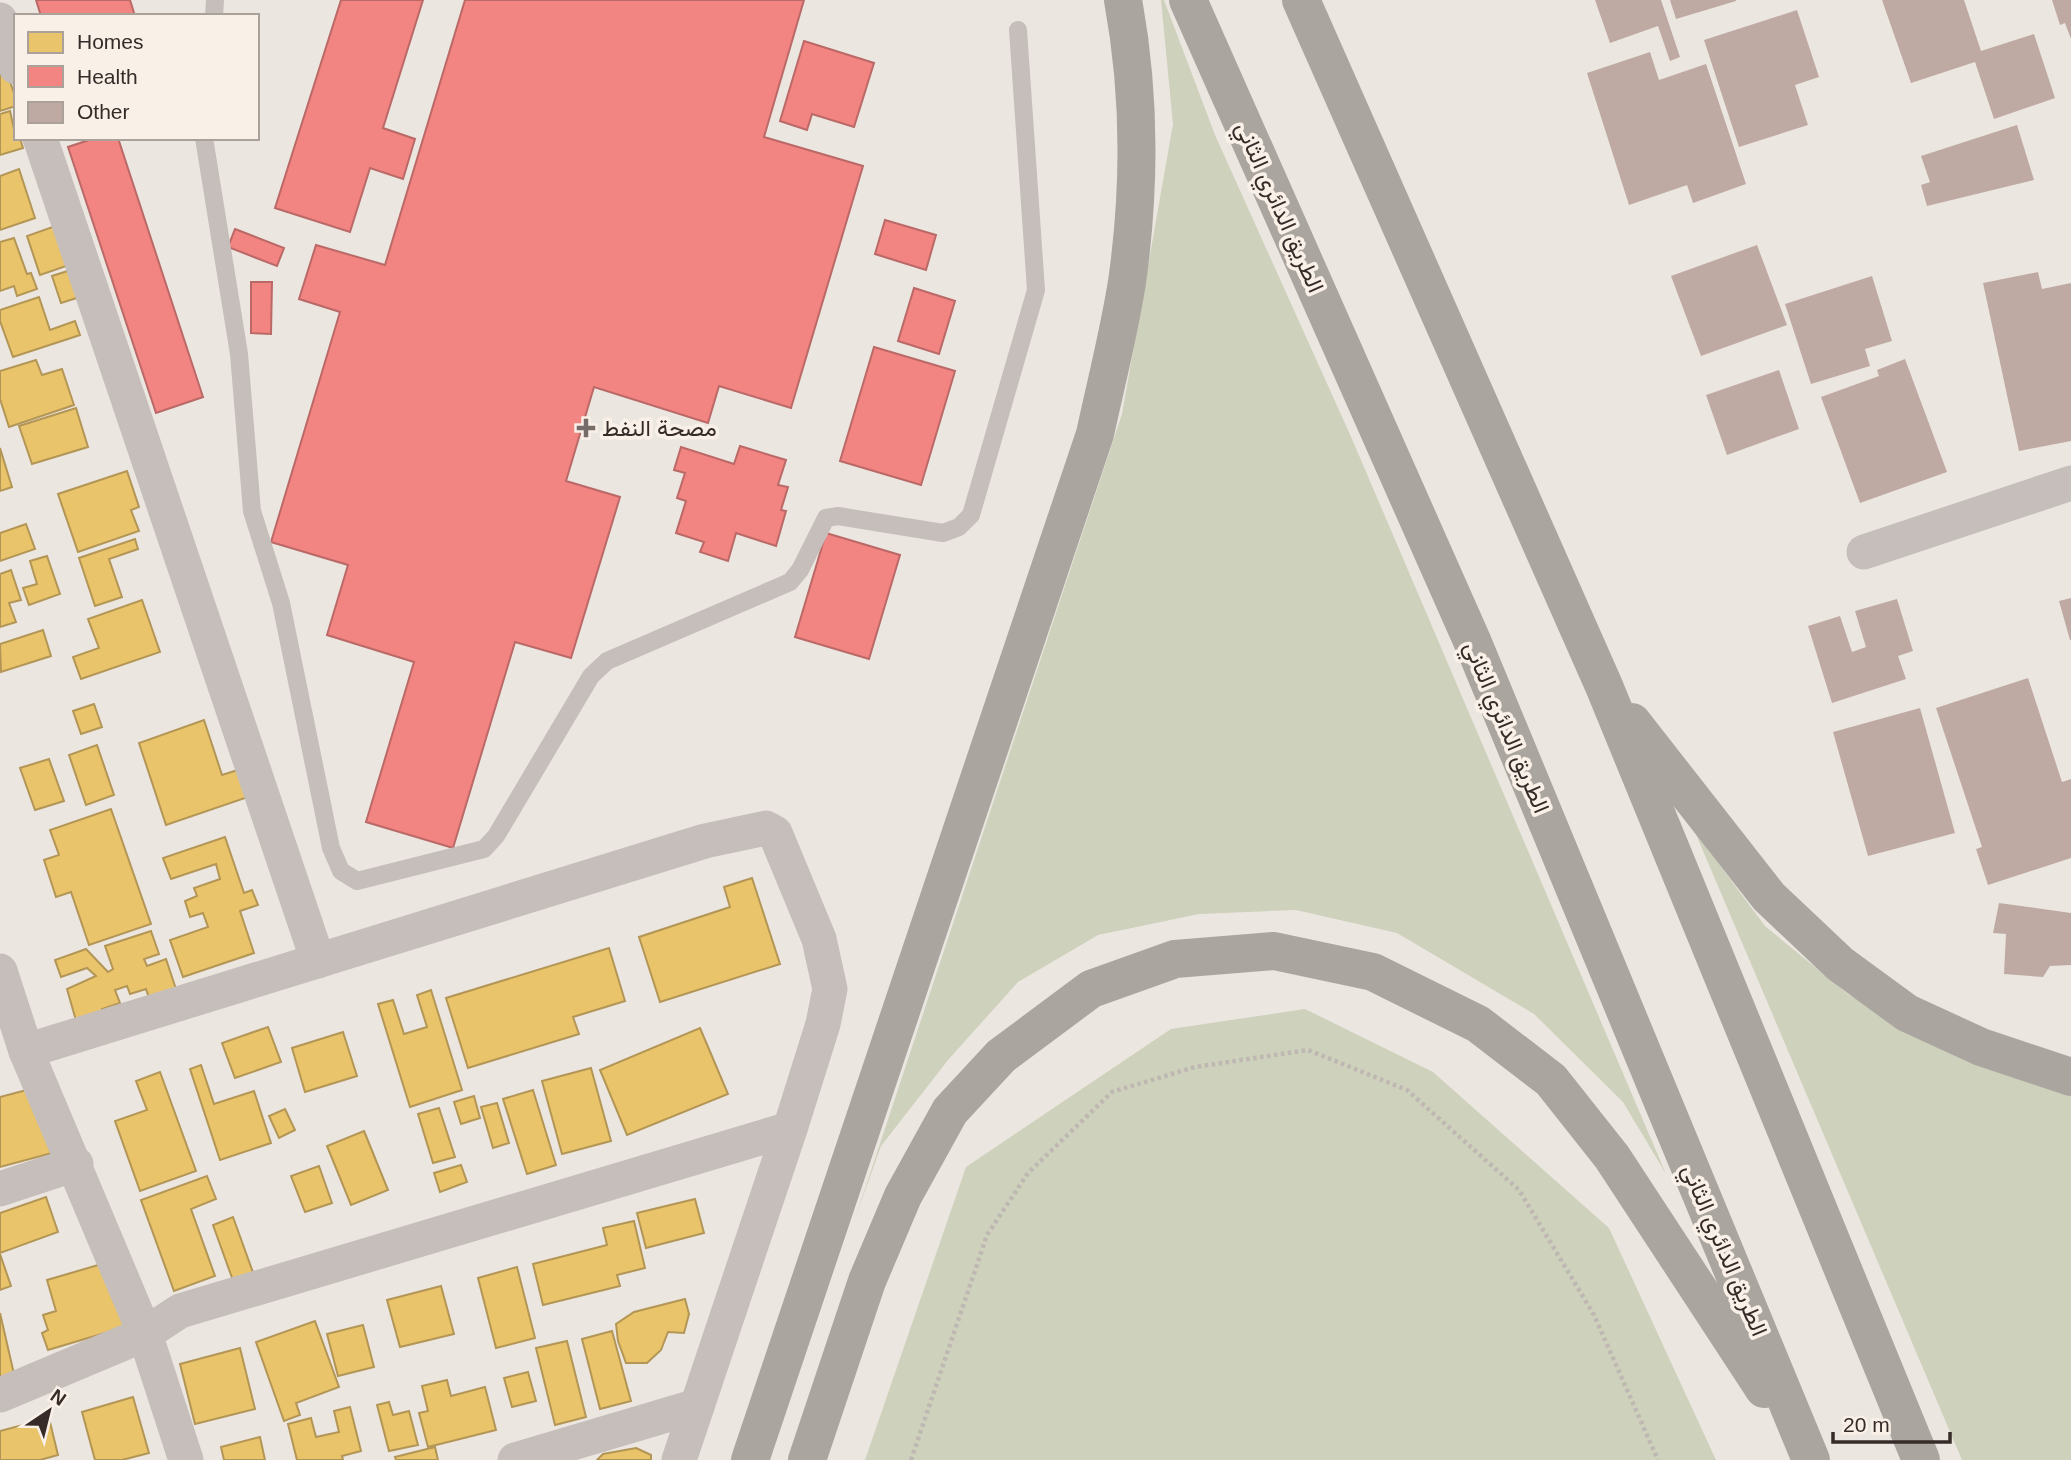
<svg xmlns="http://www.w3.org/2000/svg" width="2071" height="1460" font-family="Arial,Vazirmatn,sans-serif">
<rect width="100%" height="100%" fill="#ece6e1"/>
<g fill="#ced1bb">
<path d="M1161,0h3l51,135 137,304 314,735 -43,-72 -89,-88 -137,-81 -101,-23 -97,4 -101,21 -80,47 -70,78 -67,86 -26,73 267,-805 51,-290z"/>
<path d="M1695,832l70,94 84,69 211,98 11,1v366h-109z"/>
<path d="M1305,1009l128,63 176,156 107,232h-851l101,-293 205,-138z"/>
</g>
<g fill="#e9c46a" stroke="#b39656" stroke-width="2">
<path d="M0,53l16,46v7l-16,5z"/>
<path d="M10,111l6,27h4l3,10 -23,7v-41z"/>
<path d="M19,169l16,49 -35,12v-54z"/>
<path d="M61,224l14,39 -35,12 -13,-39z"/>
<path d="M14,238l13,36 4,-1 6,16 -20,7 -3,-10 -14,5v-49z"/>
<path d="M77,268l9,27 -25,8 -9,-27z"/>
<path d="M39,297l11,33 25,-9 5,14 -67,22 -13,-36v-11z"/>
<path d="M36,360l6,15 20,-6 12,36 -65,22 -9,-28v-28z"/>
<path d="M76,408l12,39 -56,17 -13,-38z"/>
<path d="M0,448l12,39 -12,4z"/>
<path d="M127,471l12,36 -8,3 8,21 -61,21 -20,-58z"/>
<path d="M26,524l9,25 -35,12v-28z"/>
<path d="M135,539l3,10 -29,10 13,38 -27,9 -16,-48z"/>
<path d="M47,556l13,38 -31,11 -6,-17 14,-4 -7,-23z"/>
<path d="M11,570l10,30 -12,3 7,19 -16,5v-53z"/>
<path d="M142,600l18,52 -79,27 -8,-22 26,-9 -11,-29z"/>
<path d="M43,630l8,26 -50,16 -1,-28z"/>
<path d="M94,704l8,23 -21,7 -8,-23z"/>
<path d="M204,720l18,55 22,-7 10,27 -88,30 -27,-82z"/>
<path d="M97,745l17,50 -28,10 -17,-50z"/>
<path d="M49,759l15,42 -29,9 -15,-42z"/>
<path d="M111,809l40,115 -62,21 -18,-53 -15,5 -12,-37 15,-5 -9,-25z"/>
<path d="M225,837l19,56 8,-3 6,15 -18,6 14,42 -71,24 -13,-37 38,-13 -5,-14 -13,4 -5,-16 12,-5 -3,-8 26,-9 -4,-15 -45,15 -8,-21z"/>
<path d="M752,878l28,86 -120,38 -21,-65 91,-30 -6,-20z"/>
<path d="M151,931l8,23 -15,5 3,7 19,-7 10,30 -27,9 -3,-9 -16,5 -3,-8 -12,4 5,13 -18,6 2,5 -27,10 -10,-35 29,-13 -9,-8 -26,9 -6,-17 31,-11 22,23 5,-3 -8,-23z"/>
<path d="M609,948l16,53 -52,16 6,17 -111,34 -22,-70z"/>
<path d="M431,990l31,100 -52,17 -32,-103 15,-4 11,34 23,-7 -10,-32z"/>
<path d="M268,1027l13,35 -46,16 -13,-35z"/>
<path d="M700,1028l28,66 -101,41 -27,-65z"/>
<path d="M343,1032l14,44 -52,16 -13,-44z"/>
<path d="M201,1065l13,39 40,-13 17,52 -51,17 -30,-91z"/>
<path d="M591,1068l20,73 -49,13 -20,-73z"/>
<path d="M160,1072l36,99 -56,20 -25,-70 32,-11 -11,-29z"/>
<path d="M34,1088l18,65 -52,14v-70z"/>
<path d="M533,1090l23,75 -29,9 -24,-75z"/>
<path d="M474,1096l6,22 -19,6 -7,-22z"/>
<path d="M497,1103l12,40 -16,5 -12,-41z"/>
<path d="M439,1108l16,49 -22,6 -15,-49z"/>
<path d="M285,1109l10,21 -16,8 -10,-22z"/>
<path d="M364,1131l24,59 -37,15 -24,-59z"/>
<path d="M461,1165l6,17 -27,10 -6,-19z"/>
<path d="M319,1166l13,37 -27,9 -14,-36z"/>
<path d="M207,1176l9,23 -25,10 24,67 -41,15 -33,-91z"/>
<path d="M46,1197l12,35 -58,21v-40z"/>
<path d="M695,1199l9,34 -58,15 -9,-35z"/>
<path d="M233,1217l22,61 -20,8 -22,-61z"/>
<path d="M634,1221l11,47 -28,7 3,11 -77,19 -10,-41 74,-19 -4,-17z"/>
<path d="M0,1254l11,32 -11,4z"/>
<path d="M105,1263l20,64 -77,23 -6,-17 6,-3 -5,-15 13,-4 -9,-31z"/>
<path d="M517,1267l18,71 -39,10 -18,-70z"/>
<path d="M441,1286l13,48 -54,13 -13,-47z"/>
<path d="M685,1299l4,15 -5,19 -16,-1 -7,18 -14,13h-21l-8,-22 -2,-17 18,-12z"/>
<path d="M0,1313l14,61 -14,3z"/>
<path d="M315,1321l24,66 -43,16 4,12 -16,6 -28,-79z"/>
<path d="M363,1325l11,42 -36,9 -11,-42z"/>
<path d="M612,1331l19,70 -31,8 -18,-70z"/>
<path d="M567,1341l19,76 -31,8 -19,-77z"/>
<path d="M240,1348l15,61 -60,15 -15,-60z"/>
<path d="M528,1372l8,29 -24,6 -8,-29z"/>
<path d="M447,1380l4,16 34,-9 11,43 -68,17 -9,-34 9,-2 -6,-25z"/>
<path d="M133,1397l16,56 -27,7h-27l-13,-48z"/>
<path d="M389,1402l4,13 16,-4 9,34 -29,6 -12,-46z"/>
<path d="M350,1407l11,44 -19,5 1,4h-46l-9,-36 23,-6 5,19 23,-5 -5,-21z"/>
<path d="M49,1418l9,37 -18,5h-40v-29z"/>
<path d="M260,1437l5,23h-41l-3,-13z"/>
<path d="M435,1447l3,13h-42l-1,-3z"/>
<path d="M636,1448l15,7v5h-54l6,-6z"/>
</g>
<g fill="#f28482" stroke="#ba6967" stroke-width="2">
<path d="M36,0h94l5,16h-94z"/>
<path d="M341,0h82l-40,128 32,11 -12,40 -33,-11 -20,64 -75,-24z"/>
<path d="M465,0h339l-40,137 99,29 -72,242 -72,-22 -11,37 -114,-36 -28,94 54,16 -49,161 -56,-16 -62,206 -87,-26 48,-160 -87,-27 21,-70 -77,-23 69,-230 -41,-13 17,-54 69,20z"/>
<path d="M804,41l70,22 -20,64 -42,-13 -5,16 -27,-9z"/>
<path d="M95,138h23l85,259 -47,16 -88,-266z"/>
<path d="M885,220l51,15 -10,35 -51,-16z"/>
<path d="M235,229l49,19 -7,18 -49,-19z"/>
<path d="M251,282h21l-1,52 -20,-1z"/>
<path d="M914,288l41,13 -16,53 -41,-13z"/>
<path d="M874,347l81,24 -34,114 -81,-24z"/>
<path d="M740,446l46,14 -8,25 10,2 -7,23 5,1 -10,35 -40,-13 -8,28 -28,-9 4,-10 -28,-9 10,-32 -9,-3 8,-25 -11,-3 7,-23 53,17z"/>
<path d="M826,533l74,22 -31,104 -74,-22z"/>
</g>
<g fill="#bfaaa3">
<path d="M1595,0h66l19,57 -10,4 -12,-35 -48,17z"/>
<path d="M1670,0h66v1l-60,18z"/>
<path d="M1882,0h82l17,51 53,-17 21,64 -61,21 -19,-57 -64,21z"/>
<path d="M2052,0h19v39l-6,-16 -5,2z"/>
<path d="M1797,10l22,67 -24,8 13,40 -69,22 -35,-107z"/>
<path d="M1650,52l9,28 47,-16 40,120 -53,19 -6,-18 -58,20 -42,-132z"/>
<path d="M2017,125l17,55 -107,26 -6,-21 9,-3 -9,-26z"/>
<path d="M1757,245l30,80 -86,31 -30,-80z"/>
<path d="M2038,272l4,17 29,-6v158l-52,10 -36,-168z"/>
<path d="M1872,276l20,65 -27,8 5,17 -59,18 -26,-80z"/>
<path d="M1905,359l42,113 -87,31 -39,-106 58,-21 -2,-6z"/>
<path d="M1779,370l20,59 -72,26 -21,-60z"/>
<path d="M2071,598v42h-1l-11,-39z"/>
<path d="M1897,599l16,52 -15,5 8,23 -74,24 -24,-77 32,-10 12,36 14,-5 -11,-36z"/>
<path d="M2028,678l34,104 9,-3v79l-83,27 -12,-36 6,-2 -46,-139z"/>
<path d="M1920,708l35,125 -87,23 -35,-124z"/>
<path d="M1999,903l72,10v52l-21,1 -7,11 -39,-3 2,-40 -13,-1z"/>
</g>
<g fill="none" stroke-linecap="round" stroke-linejoin="round">
<path stroke="#beb7b2" stroke-width="4.5" stroke-dasharray="3.5 3.5" stroke-linecap="butt" d="M911,1460l76,-225 41,-62 84,-81 83,-25 113,-17 99,40 112,100 75,125 64,145"/>
<g stroke="#c5beba" stroke-width="18">
<path d="M214,16l1,-16"/>
<path d="M204,138l35,216 13,157 29,92 50,245 10,23 16,10 127,-32 12,-13 95,-160 16,-15 183,-79 10,-12 26,-52 12,-2 105,17 16,-6 12,-12 65,-225 -18,-260"/>
</g>
<g stroke="#c5beba" stroke-width="35">
<path d="M0,20l16,47"/>
<path d="M40,138l278,823"/>
<path d="M1864,552l207,-69"/>
<path d="M0,971l26,80 119,283 41,126"/>
<path d="M26,1051l679,-210 61,-13 9,5 44,106 11,50 -7,35 -33,105 -111,331"/>
<path d="M0,1189l76,-25"/>
<path d="M0,1395l145,-61 35,-23 610,-182"/>
<path d="M515,1460l182,-54"/>
</g>
<g stroke="#aba5a0" stroke-width="38">
<path d="M1188,0l285,643 338,817"/>
<path d="M1301,0l303,686 317,774"/>
<path d="M1632,722l137,175 71,67 67,49 74,34 90,30"/>
<path d="M750,1460l345,-1026c11,-51 24,-101 32,-152 13,-92 13,-190 -4,-282"/>
<path d="M807,1460l60,-179 36,-85 47,-85 51,-55 90,-67 84,-30 99,-8 99,21 105,52 73,56 61,77 152,232"/>
</g>
</g>
<path fill="#766c69" stroke="#f9f0e8" stroke-width="2.5" d="M582.5 417.5h7v7h7v7h-7v7h-7v-7h-7v-7h7z"/>
<g text-anchor="middle" dominant-baseline="central" stroke-width="7" stroke-linejoin="round" paint-order="stroke">
<g font-size="23" fill="#362b28" stroke="#f9f0e8">
<text transform="translate(1280 207) rotate(66)">الطريق الدائري الثاني</text>
<text transform="translate(1507 727) rotate(67)">الطريق الدائري الثاني</text>
<text transform="translate(1725 1250) rotate(67)">الطريق الدائري الثاني</text>
</g>
<g font-size="23" fill="#362b28" stroke="#f9f0e8" text-anchor="start">
<text x="602" y="428">مصحة النفط</text>
</g>
</g>
<rect x="14" y="14" width="245" height="126" fill="#f9f0e8" stroke="#aba19b" stroke-width="2"/>
<rect x="28" y="32" width="35" height="21" fill="#e9c46a" stroke="#aba19b" stroke-width="2"/>
<text x="77" y="49" font-size="21" fill="#362b28">Homes</text>
<rect x="28" y="66" width="35" height="21" fill="#f28482" stroke="#aba19b" stroke-width="2"/>
<text x="77" y="84" font-size="21" fill="#362b28">Health</text>
<rect x="28" y="102" width="35" height="21" fill="#bfaaa3" stroke="#aba19b" stroke-width="2"/>
<text x="77" y="119" font-size="21" fill="#362b28">Other</text>
<g transform="translate(49 1411) rotate(35)" stroke="#f9f0e8" stroke-width="5" paint-order="stroke">
<path d="M0-5L12 26L0 18L-12 26Z" fill="#362b28"/>
<text y="-10" font-size="19" font-weight="bold" text-anchor="middle" fill="#362b28">N</text>
</g>
<path d="M1833 1432v10h117v-10" fill="none" stroke="#362b28" stroke-width="3.5"/>
<text x="1843" y="1432" font-size="21" fill="#362b28" stroke="#f9f0e8" stroke-width="5" paint-order="stroke">20 m</text>
</svg>
